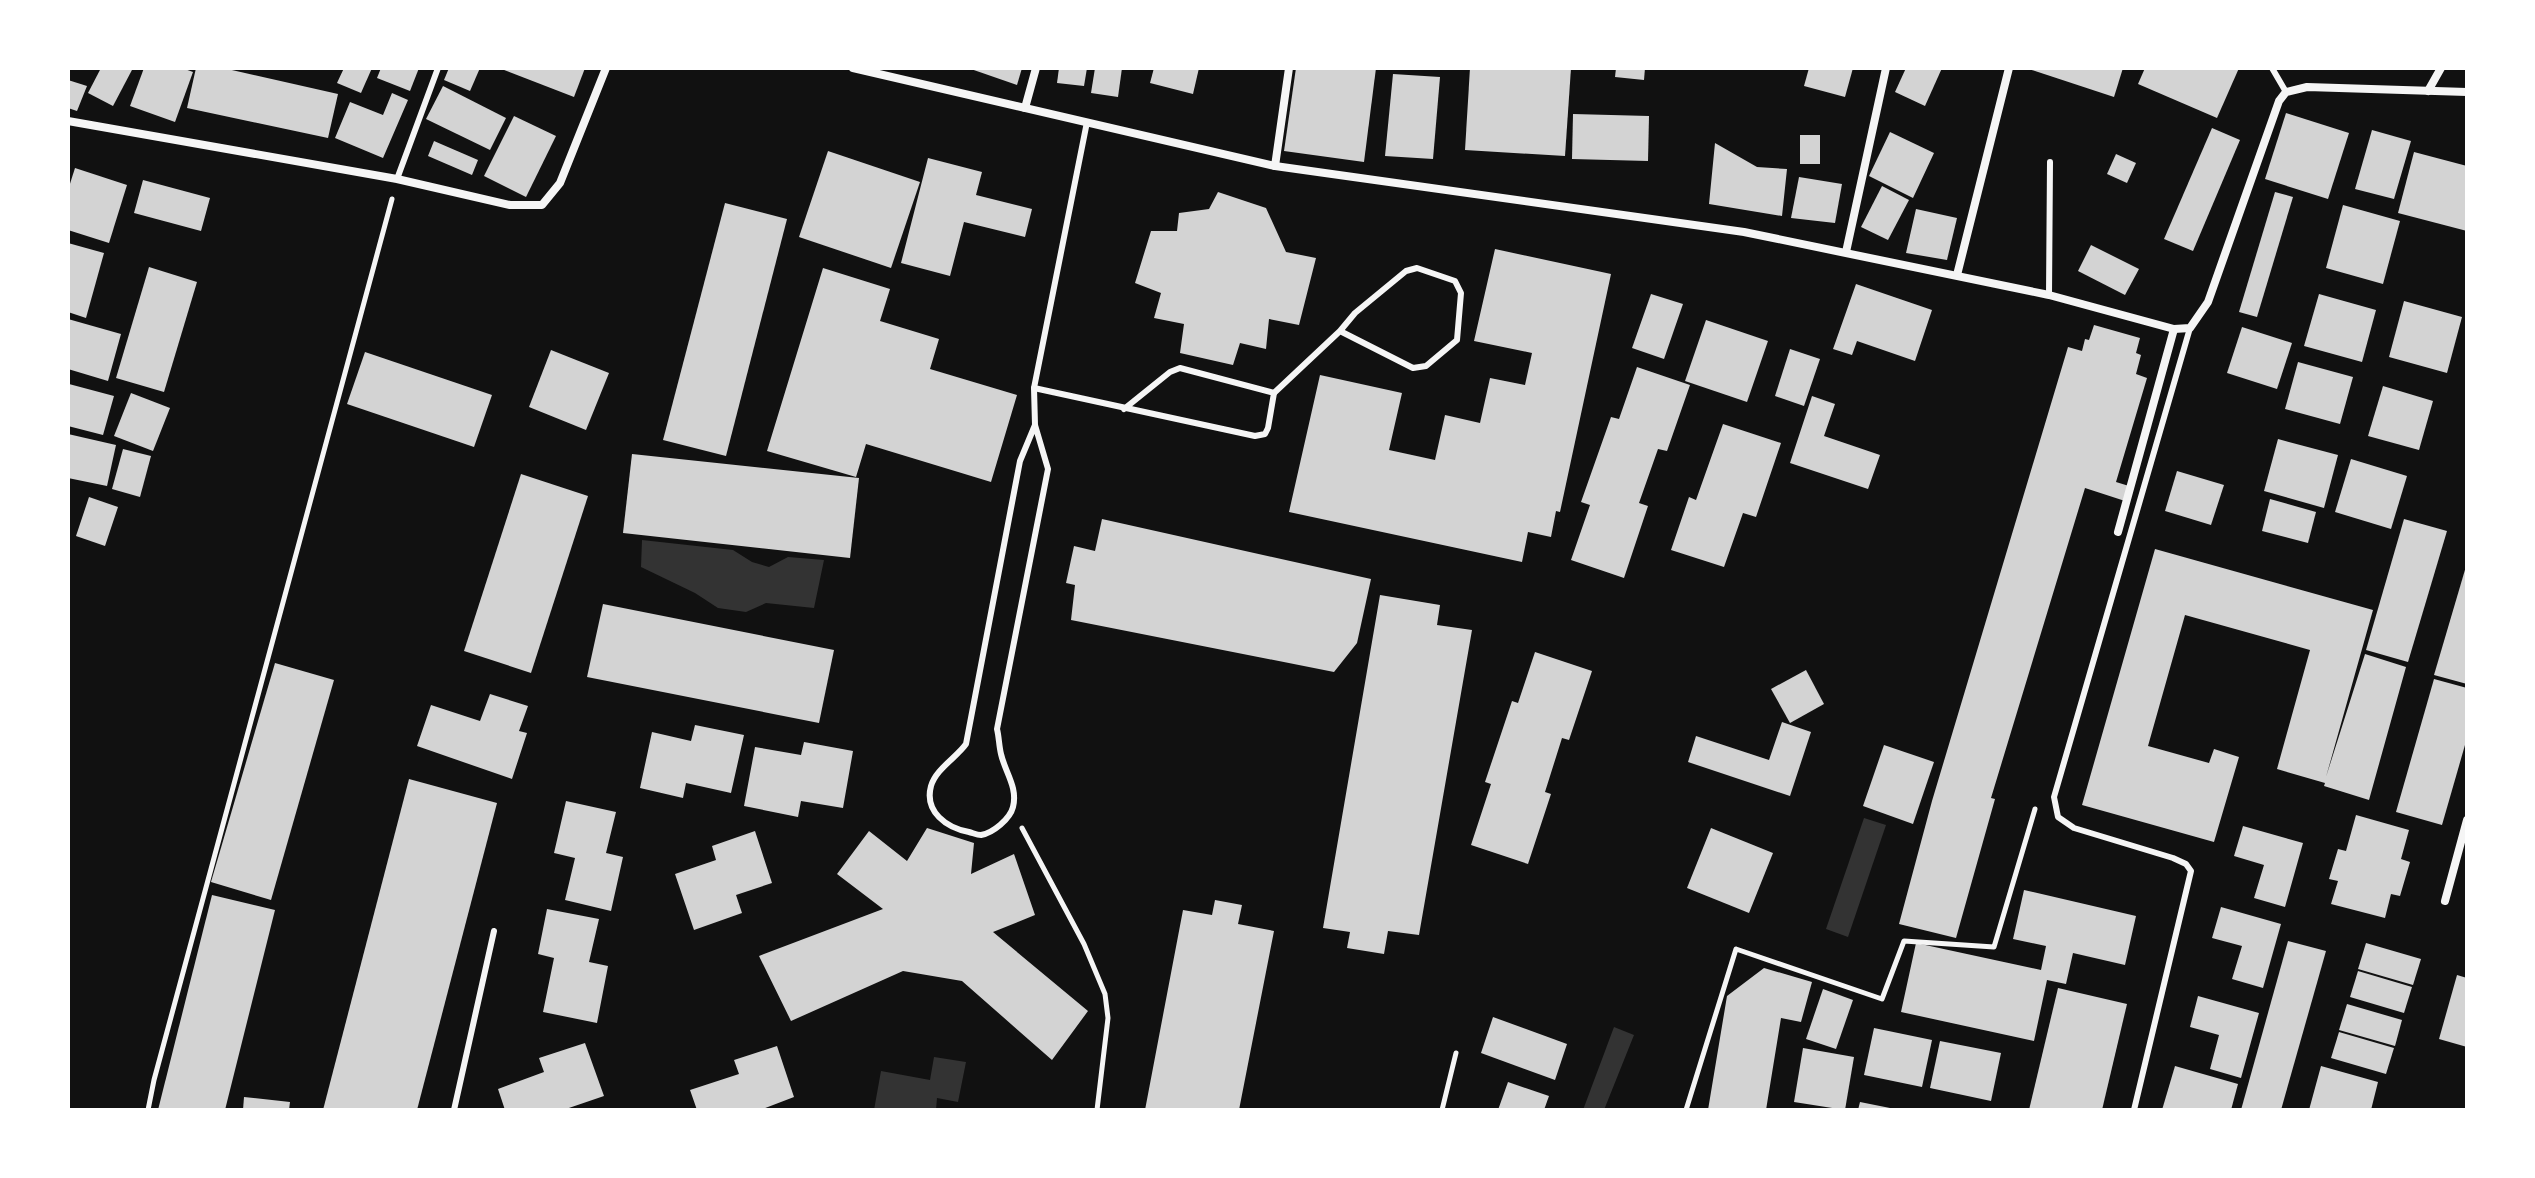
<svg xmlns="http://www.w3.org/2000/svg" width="2535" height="1178" font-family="'Fira Sans Condensed',sans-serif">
<rect width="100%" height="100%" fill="#111"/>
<g fill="#333">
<path d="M642,540l91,10 19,12 17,5 19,-10 36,3 -10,48 -48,-5 -20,9 -28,-4 -23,-15 -54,-26z"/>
<path d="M1864,818l22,7 -38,112 -22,-8z"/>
<path d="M1614,1027l20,8 -30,75h-21z"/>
<path d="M934,1057l32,5 -8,40 -21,-4 -1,12h-62l7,-39 49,9z"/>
</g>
<g fill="#d3d3d3">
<path d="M101,68h32l-20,38 -25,-13z"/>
<path d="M144,68h38l11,4 -18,50 -45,-16z"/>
<path d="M196,68h27l115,26 -10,44 -141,-30z"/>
<path d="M344,68h28l-11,25 -24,-10z"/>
<path d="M381,68h38l-9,23 -33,-13z"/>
<path d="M449,68h31l-10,23 -26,-11z"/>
<path d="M499,68h86l-11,29z"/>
<path d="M968,68h54l-5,17z"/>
<path d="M1059,68h28l-3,18 -27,-3z"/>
<path d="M1095,68h27l-4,29 -27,-4z"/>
<path d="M1154,68h45l-6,26 -43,-11z"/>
<path d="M1296,68h80l-12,94 -80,-11z"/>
<path d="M1470,68h101l-6,88 -100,-6z"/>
<path d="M1616,68h29l-1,12 -29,-3z"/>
<path d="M1809,68h44l-8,29 -41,-11z"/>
<path d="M1906,68h36l-17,38 -30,-14z"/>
<path d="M2026,68h97l-9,29z"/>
<path d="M2145,68h94l-22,50 -79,-34z"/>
<path d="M1393,74l47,3 -7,82 -48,-3z"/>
<path d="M68,80l19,6 -10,25 -9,-3z"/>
<path d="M443,86l63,32 -16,32 -64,-31z"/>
<path d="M392,93l16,7 -25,58 -48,-20 15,-36 33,13z"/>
<path d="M2286,113l63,20 -21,66 -63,-20z"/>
<path d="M1573,114l76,2 -1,45 -76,-2z"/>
<path d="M514,116l42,20 -30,61 -42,-21z"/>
<path d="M2212,128l28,12 -47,111 -29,-12z"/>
<path d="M2372,130l39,11 -17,58 -39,-10z"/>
<path d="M1890,132l44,21 -21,45 -44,-22z"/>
<rect x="1800" y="135" width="20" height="29"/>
<path d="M434,141l44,19 -6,15 -44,-19z"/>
<path d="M1715,143l42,24 30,2 -5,47 -73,-12z"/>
<path d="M828,151l92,31 -29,86 -92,-31z"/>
<path d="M2414,152l53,14v65l-69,-18z"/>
<path d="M2116,154l20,9 -9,20 -20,-9z"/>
<path d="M928,158l54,14 -6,23 56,14 -7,28 -61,-15 -14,54 -49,-13z"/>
<path d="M75,168l52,17 -18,58 -41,-13v-40z"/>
<path d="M1799,177l43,7 -7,39 -44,-5z"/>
<path d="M143,180l67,18 -9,33 -67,-18z"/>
<path d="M1882,186l27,14 -21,40 -27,-13z"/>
<path d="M1218,192l48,16 20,44 30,6 -17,67 -30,-6 -3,30 -26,-6 -7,22 -53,-12 4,-29 -30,-6 7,-25 -26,-10 16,-52h26l2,-18 30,-4z"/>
<path d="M2275,192l18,5 -36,120 -18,-5z"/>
<path d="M725,203l62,16 -61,237 -63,-16z"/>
<path d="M2343,205l57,16 -17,63 -57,-16z"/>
<path d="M1916,209l41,9 -10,42 -41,-7z"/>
<path d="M68,243l36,10 -18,65 -18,-6z"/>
<path d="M2091,245l48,24 -14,26 -47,-24z"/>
<path d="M1495,249l116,25 -51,238 -4,-1 -5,26 -23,-5 -6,30 -233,-50 31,-137 82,18 -13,57 46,10 10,-45 35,8 10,-45 35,7 7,-32 -58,-12z"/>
<path d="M149,267l48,15 -33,110 -48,-14z"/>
<path d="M823,268l67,21 -10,32 59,18 -9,30 87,26 -26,87 -125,-38 -10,33 -89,-26z"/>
<path d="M1856,284l76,26 -17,51 -58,-20 -5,14 -19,-6z"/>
<path d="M1651,294l32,10 -19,55 -32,-11z"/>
<path d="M2319,294l57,16 -14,52 -58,-16z"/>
<path d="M2404,301l58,16 -15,56 -58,-16z"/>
<path d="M68,319l53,15 -13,47 -40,-12z"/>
<path d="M1706,320l62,21 -21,61 -62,-21z"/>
<path d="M2094,325l46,13 -4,15 5,2 -5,19 11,4 -31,104 13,4 -4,15 -40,-13 -94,310 4,1 -39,139 -57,-14 33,-123 136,-454 14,4 3,-12 4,1z"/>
<path d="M2242,327l50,16 -15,46 -50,-16z"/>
<path d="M1790,349l30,10 -16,47 -29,-10z"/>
<path d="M551,350l58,23 -23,57 -57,-23z"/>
<path d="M365,352l127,43 -18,52 -127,-43z"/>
<path d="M2298,362l55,15 -13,47 -55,-15z"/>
<path d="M1637,367l53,18 -23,66 -9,-2 -19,54 9,3 -24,72 -53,-18 19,-55 -9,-3 30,-85 8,2z"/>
<path d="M69,384l45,12 -11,39 -35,-9z"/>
<path d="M2383,386l50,15 -14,49 -51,-14z"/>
<path d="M131,393l39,15 -17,43 -39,-15z"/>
<path d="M1812,396l23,8 -11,32 56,19 -12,34 -78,-26z"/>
<path d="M1723,424l58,19 -25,74 -13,-4 -19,54 -53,-17 18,-53 7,3z"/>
<path d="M68,434l48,11 -9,41 -39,-8z"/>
<path d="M2278,439l60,16 -14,53 -60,-17z"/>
<path d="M123,449l28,7 -11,41 -28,-8z"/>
<path d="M632,454l227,24 -9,80 -227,-25z"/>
<path d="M2351,459l56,17 -16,53 -56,-17z"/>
<path d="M2177,471l47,14 -13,40 -46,-14z"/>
<path d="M521,474l67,22 -57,177 -67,-22z"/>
<path d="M89,497l29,10 -13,39 -29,-10z"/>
<path d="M2270,499l46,13 -8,31 -46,-12z"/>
<path d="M1102,519l269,60 -14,64 -23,29 -263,-52 4,-35 -9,-2 8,-37 21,5z"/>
<path d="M2404,519l43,12 -39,131 -42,-12z"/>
<path d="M2155,549l218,61 -47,167 39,-123 41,13 -37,133 -45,-14 1,-3 -48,-14 33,-119 -125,-35 -37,131 61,17 5,-14 25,8 -25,85 -132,-37z"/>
<path d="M2467,563v121l-33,-9z"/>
<path d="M1380,595l60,10 -3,20 35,5 -53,305 -31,-4 -4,23 -37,-6 3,-16 -27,-4z"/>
<path d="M603,604l231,46 -15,73 -232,-46z"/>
<path d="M1535,652l57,19 -23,69 -7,-2 -17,54 6,2 -23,70 -57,-19 20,-61 -6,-2 27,-81 6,2z"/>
<path d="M275,663l59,17 -63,220 -60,-18z"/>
<path d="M1806,670l18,34 -34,19 -19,-34z"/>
<path d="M2434,679l33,9v50l-25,87 -46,-13z"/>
<path d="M490,694l38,12 -9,25 8,2 -15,46 -95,-33 14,-41 49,16z"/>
<path d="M1782,722l29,10 -21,64 -102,-34 8,-26 73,24z"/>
<path d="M695,725l49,10 -13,58 -45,-10 -3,15 -43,-10 12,-56 39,9z"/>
<path d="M804,742l49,9 -10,57 -42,-7 -3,16 -54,-11 11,-59 46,8z"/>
<path d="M1884,745l50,17 -21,62 -50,-18z"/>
<path d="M409,779l88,24 -80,307h-94z"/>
<path d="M566,801l50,11 -10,41 17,4 -12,54 -46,-11 10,-42 -21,-5z"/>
<path d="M2356,815l53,15 -8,29 9,3 -10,34 -9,-2 -6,24 -54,-14 7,-23 -9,-2 9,-30 8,2z"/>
<path d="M2243,826l60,17 -18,64 -31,-9 10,-33 -30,-9z"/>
<path d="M927,828l47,15 -3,31 43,-20 21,61 -42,17 95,79 -36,49 -90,-79 -59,-10 -112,50 -32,-65 124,-47 -46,-35 32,-43 38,30z"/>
<path d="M1711,828l62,25 -24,60 -62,-25z"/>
<path d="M755,831l17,52 -36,12 6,18 -48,17 -19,-56 41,-14 -4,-14z"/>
<path d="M2024,890l112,26 -11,49 -52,-12 -7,31 -19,-4 -13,61 -133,-29 15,-69 125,27 5,-24 -33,-7z"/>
<path d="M212,895l63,15 -50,200h-67z"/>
<path d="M1215,900l27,5 -4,19 36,7 -35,179h-94l38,-200 29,5z"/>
<path d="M2221,907l60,17 -18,64 -31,-9 10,-33 -30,-8z"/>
<path d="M547,909l52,10 -10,43 19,4 -11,57 -54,-11 11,-54 -16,-4z"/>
<path d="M2288,941l38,10 -45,159h-40z"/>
<path d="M2366,943l55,16 -8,26 -55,-16z"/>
<path d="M1764,968l48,14 -11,40 -20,-4 -15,92h-58l19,-114z"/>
<path d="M2358,971l54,16 -8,26 -54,-16z"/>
<path d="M2457,975l10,3v69l-28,-8z"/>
<path d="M2058,988l69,16 -25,106h-73z"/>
<path d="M1823,989l30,11 -17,49 -30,-10z"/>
<path d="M2198,996l61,17 -18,65 -31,-9 9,-34 -29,-8z"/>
<path d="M2347,1004l55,16 -7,26 -56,-16z"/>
<path d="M1493,1017l74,27 -12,36 -74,-27z"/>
<path d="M1874,1028l58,12 -10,47 -58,-12z"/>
<path d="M2339,1032l55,16 -8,26 -55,-16z"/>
<path d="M1940,1041l61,12 -10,48 -61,-13z"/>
<path d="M585,1043l19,53 -41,14h-58l-7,-21 46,-17 -5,-14z"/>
<path d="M777,1046l17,51 -34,13h-63l-7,-20 49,-16 -5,-14z"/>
<path d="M1803,1048l51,9 -9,53 -51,-8z"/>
<path d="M2175,1066l63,18 -7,26h-69z"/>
<path d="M2321,1066l57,16 -7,28h-62z"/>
<path d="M1508,1082l41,14 -5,14h-46z"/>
<path d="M244,1097l46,5 -1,8h-46z"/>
<path d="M1860,1102l35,7v1h-37z"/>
</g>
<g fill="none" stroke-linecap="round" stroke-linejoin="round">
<g stroke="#f5f5f5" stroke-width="5">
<path d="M1022,828l62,116 21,50 3,24 -11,92"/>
<path d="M148,1110l6,-30 238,-881"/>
<path d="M1442,1110l14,-57"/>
<path d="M1686,1110l50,-161 146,50 22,-58 90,6 41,-138"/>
</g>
<g stroke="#f5f5f5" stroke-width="6">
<path d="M2272,68l14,24"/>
<path d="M397,179l41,-111"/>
<path d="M2049,295l1,-133"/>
<path d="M1034,388l221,48 10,-2 3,-6 6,-35 -94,-25 -10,4 -46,37"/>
<path d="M1274,393l66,-62 15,-18 51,-42 11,-3 38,13 6,12 -4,47 -31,26 -13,2 -73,-37"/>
<path d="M1035,425l-15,36 -54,283c-10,14 -30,25 -35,42 -7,26 16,42 38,46 4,1 8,3 12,3 12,-2 29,-16 32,-28 5,-20 -8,-35 -12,-53 -2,-8 -2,-17 -4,-25l51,-260 -13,-44 -1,-37 53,-266"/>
<path d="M454,1110l40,-179"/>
<path d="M2134,1110l57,-239 -5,-7 -13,-6 -99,-30 -16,-11 -4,-20 136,-469"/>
</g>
<g stroke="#f5f5f5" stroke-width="8">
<path d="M853,68l422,98 469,66 305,63 125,34 16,-1 18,-26 71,-201 7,-9 21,-5 160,5"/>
<path d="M2428,91l13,-23"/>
<path d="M1025,108l11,-40"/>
<path d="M68,121l329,58 113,26h32l18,-22 46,-115"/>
<path d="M1275,166l14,-98"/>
<path d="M1846,252l40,-184"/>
<path d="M1957,275l52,-207"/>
<path d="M2118,532l56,-203"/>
<path d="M2445,901l22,-81"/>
</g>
</g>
<rect width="2535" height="1178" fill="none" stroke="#ffffff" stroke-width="140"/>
</svg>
